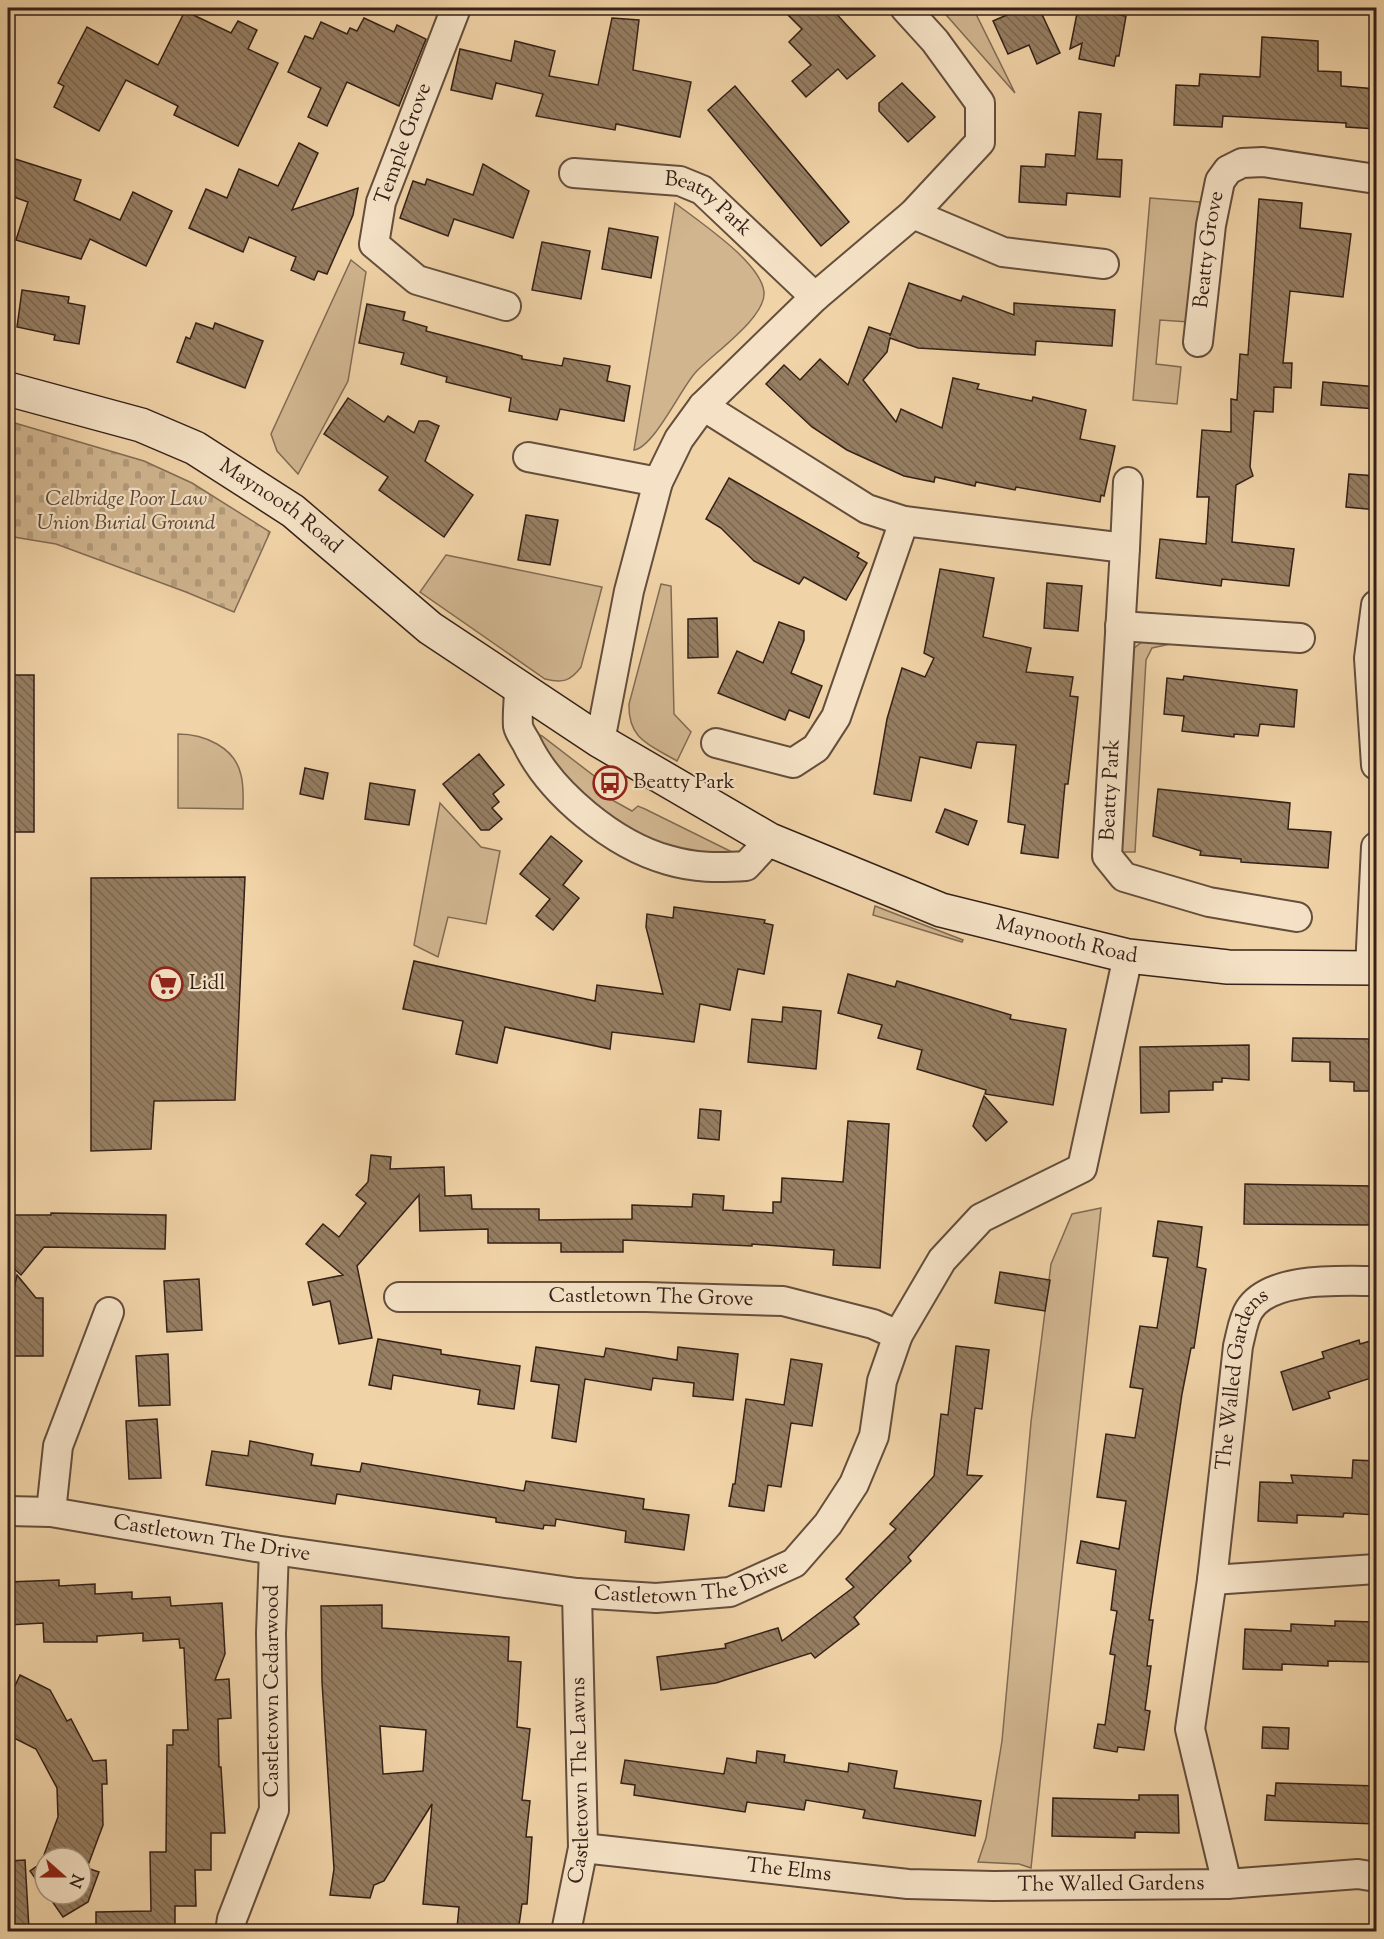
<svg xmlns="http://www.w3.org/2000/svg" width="1384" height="1939" font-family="'Sorts Mill Goudy',serif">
<defs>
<pattern id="cemetery-stones" width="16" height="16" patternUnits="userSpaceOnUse" patternTransform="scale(1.5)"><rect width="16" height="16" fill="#d0b58f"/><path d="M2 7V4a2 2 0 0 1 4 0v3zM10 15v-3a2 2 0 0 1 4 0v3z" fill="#b39b7b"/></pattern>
<pattern id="building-back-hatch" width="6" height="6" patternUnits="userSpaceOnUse" patternTransform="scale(1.5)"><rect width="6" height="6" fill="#967e62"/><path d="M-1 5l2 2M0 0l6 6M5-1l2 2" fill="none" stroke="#7b6750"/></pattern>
</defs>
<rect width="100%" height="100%" fill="#f0d3a7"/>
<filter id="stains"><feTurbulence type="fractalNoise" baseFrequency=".00333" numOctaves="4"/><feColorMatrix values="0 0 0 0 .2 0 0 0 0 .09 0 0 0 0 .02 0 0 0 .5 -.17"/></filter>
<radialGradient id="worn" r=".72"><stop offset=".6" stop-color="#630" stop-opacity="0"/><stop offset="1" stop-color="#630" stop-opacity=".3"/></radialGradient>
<g fill="#d0b58f" stroke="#826b54" stroke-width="1.5">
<path d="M940,8h33l42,85z"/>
<path d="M1150,198l50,4 -11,120 -29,-2 -4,44 25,3 -4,37 -44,-4z"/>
<path d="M675,203c23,18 86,59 89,89 2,26 -52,62 -69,81 -15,17 -41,74 -61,77z"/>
<path d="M351,260l15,12 -18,109 -50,93 -21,-23 -6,-17z"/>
<path d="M446,555l156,32 -21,80c-11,15 -19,16 -36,12l-125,-87z"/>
<path d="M661,584l10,2 3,128 17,18 -14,29c-27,-16 -49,-21 -48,-57z"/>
<path d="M1147,638l28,5 -23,5 -6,12 -11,192h-15l13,-203z"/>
<path d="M532,732l10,4 60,46 -6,9 36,20 6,-5 7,3 87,43 -26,5 -33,-7 -55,-26 -44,-34z"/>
<path d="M178,734c26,0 57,13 63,41 3,11 2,23 2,34l-65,-1z"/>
<path d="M440,803l41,44 19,4 -14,73 -38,-7 -10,40 -24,-12z"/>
<path d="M875,906l88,34 -1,2 -89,-27z"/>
<path d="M1101,1208l-70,660 -12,-4 -41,-2 8,-24 16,-97 29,-319 20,-158 21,-50z"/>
</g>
<path fill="url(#cemetery-stones)" stroke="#826b54" stroke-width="1.5" d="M8,421l136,40 48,22 78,49 -36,80 -48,-20 -130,-48 -48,-8z"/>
<g fill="url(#building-back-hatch)" stroke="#352118" stroke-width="1.5" fill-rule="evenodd">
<path d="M781,8h50l44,48 -28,23 -9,-10 -32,28 -14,-16 19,-16 -22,-23 13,-13z"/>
<path d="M1023,8h16l21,45 -23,11 -8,-19 -21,9 -15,-33z"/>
<path d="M1078,8l48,8 -7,40h-3l-2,10 -35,-7 3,-16 -12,6z"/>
<path d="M185,11l46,22 7,-12 19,9 -9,19 30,14 -40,83 -64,-31 4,-9 -52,-26 -27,51 -45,-24 10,-21 -6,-3 29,-56 71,38z"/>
<path d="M364,18l30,14 3,-7 29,14 -27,67 -52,-24 -20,44 -19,-9 13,-29 -33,-16 17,-36 8,3 8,-17 26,12 3,-6 7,3z"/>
<path d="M612,18l27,2 -6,50 58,12 -11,55 -64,-13 -1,6 -79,-14 7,-22 -47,-11 -4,16 -41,-9 9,-41 51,12 4,-20 40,10 -6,25 49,9z"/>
<path d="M1262,37l56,4v30l23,1v14l36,3v40l-31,-2v-4l-123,-7 -1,11 -48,-2 2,-40 23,1 1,-12 60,3z"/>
<path d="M902,83l33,34 -27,25 -29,-31v-8z"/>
<path d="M735,86l114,136 -28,24 -113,-136z"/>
<path d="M1079,112l22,2 -4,45 25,1 -2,37 -53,-4 -1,12 -47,-3 2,-36 24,1 1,-13 29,2z"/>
<path d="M299,143l19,10 -26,57 66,-22 -5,27 -26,59 -9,-3 -4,9 -23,-10 5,-13 -47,-20 -6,15 -54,-24 17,-39 21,9 12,-29 39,17z"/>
<path d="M12,158l69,22 -7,20 46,20 13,-28 39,19 -26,55 -56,-27 -9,20 -65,-19 12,-38 -20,-7v-22z"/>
<path d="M483,164l46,27 -16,47 -59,-19 -6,17 -48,-18 13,-37 12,4 2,-6 46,16z"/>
<path d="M1259,199l43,4 -2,25 51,6 -8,63 -53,-6 -7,72h9l-1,25 -17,-1 -1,25 -19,-1 -4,56 3,9 -17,9 -4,57 62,7 -5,37 -67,-7 -1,7 -65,-8 4,-39 46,5 3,-47h-12l5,-67 29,2v-33l6,1 3,-46 8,1z"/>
<path d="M609,228l49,9 -7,41 -49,-9z"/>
<path d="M542,242l48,9 -9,48 -49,-9z"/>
<path d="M909,283l52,18 2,-5 51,19v-12l101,7 -3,36 -76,-5 -1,14 -117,-7 -28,-10 -3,14 -24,28 33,42 5,-13 41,19 11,-50 26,6 -2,5 55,12 1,-4 53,13 -6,29 35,7 -11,50 -3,-1 -1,7 -84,-15 -1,3 -39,-8 -1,4 -40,-9 -1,5 -30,-6 -57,-26 -35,-23 -46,-43 18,-19 16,15 20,-21 28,26 21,-58 21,7v2z"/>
<path d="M22,290l47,7 -1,6 17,3 -6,38 -25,-4 1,-5 -38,-8z"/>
<path d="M367,304l38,8 -2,8 24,7 -1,4 96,25v3l40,7 2,-8 46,8 -3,15 23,5 -6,35 -64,-12 -3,11 -48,-9 2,-13 -65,-16 1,-5 -46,-13 3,-11 -45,-10z"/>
<path d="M196,323l17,6 2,-6 48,18 -18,47 -68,-26 9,-25 4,2z"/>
<path d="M1323,382l54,5v22l-56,-4z"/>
<path d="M348,398l36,24 4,-6 26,17 5,-12h9l11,5 -14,35 48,34 -29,42 -65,-47 9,-13 -64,-43z"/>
<path d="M1349,474l28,2v34l-31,-3z"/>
<path d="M729,478l130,75 -2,4 10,6 -21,37 -42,-23 -5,7 -45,-23 -33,-33 -15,-9z"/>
<path d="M526,515l32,5 -8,45 -32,-5z"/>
<path d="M940,569l54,9 -11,59 48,11 -5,24 47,5 -3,19 8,1 -10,87h-3l-7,74 -37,-5 4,-28 -17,-3 8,-77 -39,-3 -6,26 -51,-11 -9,44 -37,-7 13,-75 15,-51 23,9 9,-19 -10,-5z"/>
<path d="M1047,583l35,3 -4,45 -34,-3z"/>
<path d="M717,618l1,39 -30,1v-39z"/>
<path d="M779,622l25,9v9l-13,33 31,13 -13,32 -20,-8 -4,10 -67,-27 19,-42 26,12z"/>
<rect x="8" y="675" width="26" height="157"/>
<path d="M1184,676l113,14 -3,37 -34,-3 -2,12 -24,-2v3l-52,-6 2,-15 -20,-2 3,-36 16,2z"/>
<path d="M479,754l25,31 -11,9 6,8 -7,6 10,11 -13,11h-8l-38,-46z"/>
<path d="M305,768l23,5 -5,26 -23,-5z"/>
<path d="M370,783l45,7 -6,35 -44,-6z"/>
<path d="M1158,789l132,14 -2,26 43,3 -3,36 -87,-6v-3l-41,-4 1,-4 -48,-15z"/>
<path d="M945,809l32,12 -9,24 -32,-13z"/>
<path d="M551,836l31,25 -19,24 16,13 -26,32 -17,-14 14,-17 -30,-25z"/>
<path d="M245,877l-10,223 -81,1 -3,48 -60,2v-273z"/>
<path d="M674,907l91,13 -1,3 9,2 -9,49 -26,-5 -8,41 -30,-6 -6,38 -82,-10 -2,17 -105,-22 -8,36 -41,-9 7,-33 -60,-12 11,-48 181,40 2,-16 66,9 -17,-67 1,-13 26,4z"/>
<path d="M848,974l47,13 2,-6 114,34 -1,4 56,10 -13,76 -68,-11 1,-4 -69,-21 5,-19 -44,-12 4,-13 -44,-12z"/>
<path d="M783,1007l38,4 -5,58 -68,-7 4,-43 30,3z"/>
<path d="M1293,1038l76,1v8h6l2,44h-23v-9l-24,-1v-19l-38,-1z"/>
<path d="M1249,1045v35l-27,-2v4h-9v8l-44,1v21l-28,1 -1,-66z"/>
<path d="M984,1096l23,26 -21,19 -13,-15z"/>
<path d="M700,1109l21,2 -2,29 -21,-2z"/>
<path d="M848,1121l41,3 -9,144 -47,-3 1,-15 -82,-6v2l-129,-6v12h-62v-9h-73v-14l-68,2 -1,-36 -62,71 15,72 -33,6 -9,-43 -17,4 -5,-23 35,-7 -37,-31 17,-20 16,13 27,-34 -10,-8 12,-13 3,-27 20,2 -1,12 54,-2 1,29 26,-1 1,14h67v11l93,-1v-14l60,2 1,-13 31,2 -1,14 50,3v-11h8l1,-24 61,4z"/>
<path d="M1245,1184l128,2 -1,39 -128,-1z"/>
<path d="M51,1213l115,2 -1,34 -121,-2 -23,28 -13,-12v-48h43z"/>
<path d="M1158,1221l44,6 -5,40 9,2 -12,79h-3l-9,46 -33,226h4l-6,46h4l-6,44 5,1 -6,39 -26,-3 -1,5 -23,-4 4,-24 7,1 10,-70 -5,-1 7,-43 -6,-1 5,-40 -39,-7 4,-22 38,8 7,-48 -29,-4 9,-63 29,4 8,-49 -13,-2 10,-61 17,2 11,-70 -15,-2z"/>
<path d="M1000,1272l50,8 -5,31 -50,-8z"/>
<path d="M17,1275l19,23h7v58h-35v-31h4v-27z"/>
<path d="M199,1279l3,51 -35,2 -3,-51z"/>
<path d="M378,1339l63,11v4l79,12 -6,43 -36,-5 2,-14 -87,-15 -2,14 -22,-4z"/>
<path d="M1377,1339v37l-49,16 2,6 -37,12 -12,-38 43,-14 -2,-6 37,-12 1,4z"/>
<path d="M956,1346l33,4 -7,59 -7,-1 -8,67 15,1 -74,81 3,4 -57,56 5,7 -44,34 -4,-5 -95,30 -55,7 -4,-33 69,-9 -1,-4 53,-16 4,13 72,-54 -8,-8 50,-50 -6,-5 44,-48 7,-62 7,1z"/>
<path d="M536,1347l68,10 2,-9 71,12 1,-13 60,7 -5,46 -40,-4 1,-13 -41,-5 -2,12 -66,-11 -9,63 -24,-4 7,-53 -28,-4z"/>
<path d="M168,1354l2,51 -31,1 -3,-50z"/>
<path d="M791,1359l31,5 -10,62 -21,-3 -10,64 -13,-2 -4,26 -35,-5 4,-22h2l11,-85 38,6z"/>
<path d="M157,1419l4,59 -32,1 -3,-58z"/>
<path d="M250,1441l63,13 -2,11 49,7 2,-9 162,28 2,-10 118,18 -1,10 46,6 -5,35 -59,-8 1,-11 -70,-12 -1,7 -11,-1 -1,4 -47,-7v-4l-159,-24 -2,10 -129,-19 6,-34 36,5z"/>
<path d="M1353,1460l24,1v54l-33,-2 -1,4 -46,-2v8l-39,-2 2,-39 33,1 -2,-8 61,3z"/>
<path d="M59,1580v6l36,-2v10l37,-2v7l38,-2 1,9 51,-3 3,51 -10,26 14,-1 2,39 -13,1 1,48h2l4,66h-14v37h-16l1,36h-21v26h-79v-20l55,-1 -1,-59h16l1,-107h6v-15h15l-4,-82h-4l-1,-9 -36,2v-8l-46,3v6h-53l-1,-19 -35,2v-43z"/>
<path d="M382,1605v23l127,9 -1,24 13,1 -4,65 13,2 -8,71 8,1 -4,36h6l-5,67h-5l-4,28h-45l-16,-4 2,-21 -36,-3 9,-100 -48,77 -10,4 -4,13 -40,-3 4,-26 -12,-187 -1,-76zM380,1726l46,4 -3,41 -40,3z"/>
<path d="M1335,1621l39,1 -2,40 -44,-1v5l-46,-2v6l-39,-1 2,-40 46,2v-7l44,2z"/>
<path d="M20,1675l30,15 17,31 4,-2 22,42 13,-1 1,24h-5l1,41 -16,43 12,4 -11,30 -25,15 -16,-23h34v-36h-36v34l-15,-21 11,-8 17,-46 -1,-29 -21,-39 -28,-14v-34z"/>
<path d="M1263,1727l26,1 -1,21 -26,-1z"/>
<path d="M757,1751l28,4 -1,7 64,10 1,-9 48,8 -3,17 87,13 -6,35 -112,-18 2,-8 -59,-10 -2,10 -57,-8 -2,10 -111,-17 1,-10 -14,-2 4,-23 99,14 3,-16 29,5z"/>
<path d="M1276,1783l101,3v38l-112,-4 2,-25 8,1z"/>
<path d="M1139,1795h39l1,38 -44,-1v6l-83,-2 1,-38 86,2z"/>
<path d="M25,1860l4,69 -21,1v-69z"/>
</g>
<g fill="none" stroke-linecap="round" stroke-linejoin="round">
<defs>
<g id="street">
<path d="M456,8l-75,194 -7,42 43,36 89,26"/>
<path id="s1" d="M574,173l106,8 22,9 113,107"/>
<path d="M913,214l90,38 101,12"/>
<path id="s2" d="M1198,342l13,-117 9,-44 8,-11 14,-7 21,-1 113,17"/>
<path d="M703,406l164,103 37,12 221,27 -18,308 17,21 85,25 88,15"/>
<path d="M528,457l130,25"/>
<path d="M1125,548l3,-66"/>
<path d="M1376,605l-7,53 7,107"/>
<path d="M1120,626l180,12"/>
<path d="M519,689c0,11 -2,25 -1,37 1,5 5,11 8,16 24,51 88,103 142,118 27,8 50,8 78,6l24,-26"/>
<path d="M600,741l29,-150 29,-109 21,-43 24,-33 112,-109 98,-83 67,-72v-39l-45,-62 -30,-33"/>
<path d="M716,743l77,20 23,-15 20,-31 68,-196"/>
<path d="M1370,968l6,-121"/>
<path id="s3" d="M399,1297h247l137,4 90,23 25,11"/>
<path id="s4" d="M8,1511l43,1 223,38 303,43 79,5 74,-6 64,-29 34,-39 26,-40 20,-48 8,-55 16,-46 44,-75 39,-42 101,-50 46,-212"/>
<path d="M51,1512l7,-66 51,-134"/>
<path d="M1212,1580l164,-11"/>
<path id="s5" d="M583,1848l325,36 86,2 233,-2 131,-10 18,3"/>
<path id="s6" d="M1227,1884l-37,-155 22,-149 26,-234c3,-11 5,-27 11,-36 21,-34 92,-29 127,-29"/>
<path d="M230,1932l2,-13 42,-109 -3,-177 3,-83"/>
<path id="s7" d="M566,1932l17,-84 -6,-255"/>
</g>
<g id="secondary">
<path id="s8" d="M8,389l133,36 54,23 98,63 137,117 170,113 170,99 171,70 187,46 100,11 148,1"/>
</g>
</defs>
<use href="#street" stroke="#644e3c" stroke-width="32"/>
<use href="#secondary" stroke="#352118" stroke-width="36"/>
<use href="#street" stroke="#f5e2c6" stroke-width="28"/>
<use href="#secondary" stroke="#f5e2c6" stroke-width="33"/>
</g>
<defs>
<symbol id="bus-ring" viewBox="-11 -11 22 22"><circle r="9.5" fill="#f5e2c6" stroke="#8f2418" stroke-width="1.5"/><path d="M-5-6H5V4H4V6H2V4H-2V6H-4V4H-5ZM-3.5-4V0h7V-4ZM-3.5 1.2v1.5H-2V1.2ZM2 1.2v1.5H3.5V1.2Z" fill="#8f2418"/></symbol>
<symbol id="supermarket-ring" viewBox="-11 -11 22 22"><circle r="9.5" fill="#f5e2c6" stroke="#8f2418" stroke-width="1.5"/><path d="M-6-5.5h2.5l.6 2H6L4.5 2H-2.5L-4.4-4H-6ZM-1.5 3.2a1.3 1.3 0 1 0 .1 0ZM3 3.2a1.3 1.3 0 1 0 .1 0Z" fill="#8f2418"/></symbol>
</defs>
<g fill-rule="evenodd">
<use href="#bus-ring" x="591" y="764" width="38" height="38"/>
<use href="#supermarket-ring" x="147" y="965" width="38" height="38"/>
</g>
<g text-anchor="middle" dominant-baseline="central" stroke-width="4.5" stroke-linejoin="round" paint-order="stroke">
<g font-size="21" fill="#352118" stroke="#f5e2c6">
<text transform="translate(404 144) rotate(-70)">Temple Grove</text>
<text stroke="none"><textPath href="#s1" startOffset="142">Beatty Park</textPath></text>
<text stroke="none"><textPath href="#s2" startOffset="93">Beatty Grove</textPath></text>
<text stroke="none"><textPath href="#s8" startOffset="300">Maynooth Road</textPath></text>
<text transform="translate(1111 790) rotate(-87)">Beatty Park</text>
<text stroke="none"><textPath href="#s8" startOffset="1208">Maynooth Road</textPath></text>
<text stroke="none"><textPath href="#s3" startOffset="252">Castletown The Grove</textPath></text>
<text stroke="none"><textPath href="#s6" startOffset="514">The Walled Gardens</textPath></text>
<text stroke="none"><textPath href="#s4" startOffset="206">Castletown The Drive</textPath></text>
<text stroke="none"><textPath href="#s4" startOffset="692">Castletown The Drive</textPath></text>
<text transform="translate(273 1691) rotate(-90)">Castletown Cedarwood</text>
<text stroke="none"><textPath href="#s7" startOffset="153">Castletown The Lawns</textPath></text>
<text stroke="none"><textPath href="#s5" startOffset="207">The Elms</textPath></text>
<text stroke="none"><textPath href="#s5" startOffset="530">The Walled Gardens</textPath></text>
</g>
<g font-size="21" font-style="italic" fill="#5c4636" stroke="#f5e2c6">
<text x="126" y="500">Celbridge Poor Law<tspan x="126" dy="24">Union Burial Ground</tspan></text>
</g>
<g font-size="21" fill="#352118" stroke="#f5e2c6" text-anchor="start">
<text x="633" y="783">Beatty Park</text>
<text x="189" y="984">Lidl</text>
</g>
</g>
<rect width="1384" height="1939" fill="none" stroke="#f0d3a7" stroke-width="30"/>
<rect x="9" y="9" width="1366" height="1921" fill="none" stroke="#352118" stroke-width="3"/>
<rect x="15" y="15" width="1354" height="1909" fill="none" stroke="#352118" stroke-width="1.5"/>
<g transform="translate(63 1876) rotate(111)"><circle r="28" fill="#f5e2c6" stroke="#a89580" stroke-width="1.5"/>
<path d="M0-4.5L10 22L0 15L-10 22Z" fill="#8f2418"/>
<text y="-9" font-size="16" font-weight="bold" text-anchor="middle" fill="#352118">N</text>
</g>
<rect width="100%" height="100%" filter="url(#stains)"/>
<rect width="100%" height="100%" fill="url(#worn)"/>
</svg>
